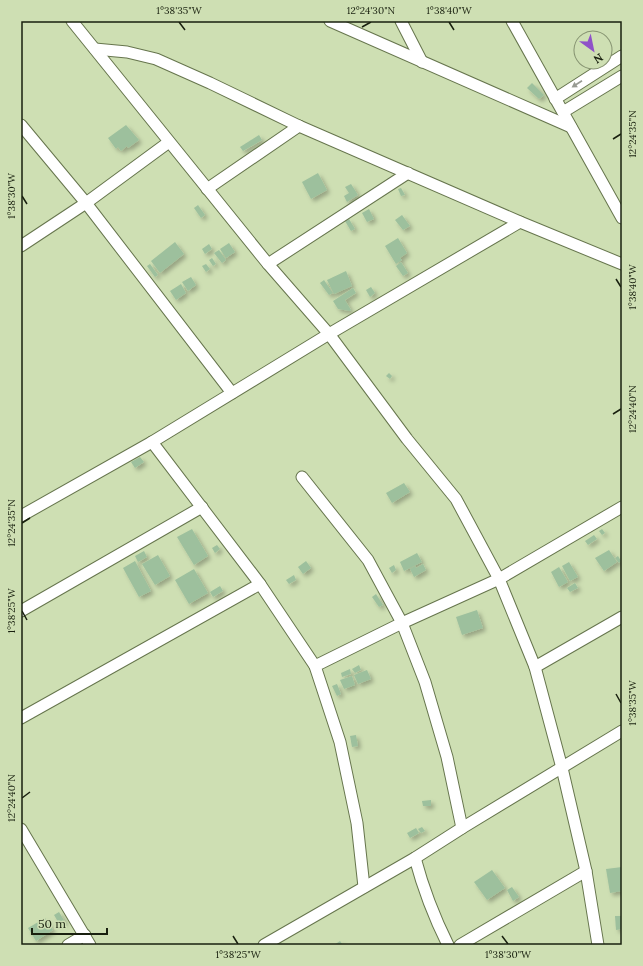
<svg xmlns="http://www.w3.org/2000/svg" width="643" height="966" font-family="Lora,serif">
<defs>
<filter id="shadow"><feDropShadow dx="3" dy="3" stdDeviation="2" flood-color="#0004"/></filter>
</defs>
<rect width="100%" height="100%" fill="#cedfb3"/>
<g fill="#9dc09d" filter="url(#shadow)">
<path d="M532,83l12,12 -5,4 -12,-11z"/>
<path d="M126,125l13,15 -11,8 -1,-2 -6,5 -3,-4 -2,2 -8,-11z"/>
<path d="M259,135l3,5 -19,11 -3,-4z"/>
<path d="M318,173l9,17 -16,9 -9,-17z"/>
<path d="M351,184l7,11 -11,7 -3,-6 5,-3 -4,-6z"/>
<path d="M401,188l4,7 -4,1 -3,-7z"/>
<path d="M198,205l7,10 -4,3 -7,-10z"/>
<path d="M369,209l5,10 -7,3 -5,-9z"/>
<path d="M402,215l8,11 -7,4 -8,-10z"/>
<path d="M349,219l6,10 -4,2 -6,-10z"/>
<path d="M398,238l9,15 -7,5 2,2 -6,4 -11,-18z"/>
<path d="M175,242l9,12 -24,19 -9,-12z"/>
<path d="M229,243l6,9 -9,6 -6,-9z"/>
<path d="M209,244l3,5 -7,5 -3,-5z"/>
<path d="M219,250l7,10 -4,3 -8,-10z"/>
<path d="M212,258l4,6 -3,2 -4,-6z"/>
<path d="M401,262l7,11 -5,3 -7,-10z"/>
<path d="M150,264l8,11 -3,2 -8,-11z"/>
<path d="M206,264l4,5 -4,3 -4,-6z"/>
<path d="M346,271l6,15 -18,8 -7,-14z"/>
<path d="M191,277l5,8 -8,6 -6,-9z"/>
<path d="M324,280l9,13 -4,2 -9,-12z"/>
<path d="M181,284l5,9 -10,7 -6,-9z"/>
<path d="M371,287l4,6 -5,4 -4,-7z"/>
<path d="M353,288l3,5 -11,7 6,10 -1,1 -12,-2 -5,-8z"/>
<path d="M389,373l3,3 -2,3 -4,-3z"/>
<path d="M140,457l4,5 -9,6 -4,-6z"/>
<path d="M404,483l6,9 -18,11 -6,-10z"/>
<path d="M192,529l16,27 -14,9 -17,-28z"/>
<path d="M602,529l3,4 -3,2 -3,-4z"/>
<path d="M594,535l3,4 -9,6 -3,-4z"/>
<path d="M217,545l3,4 -5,4 -3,-5z"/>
<path d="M609,550l8,12 -13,9 -9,-13z"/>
<path d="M144,551l3,6 -9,5 -3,-6z"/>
<path d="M417,553l5,9 -18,9 -4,-9z"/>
<path d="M158,555l12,21 -15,9 -13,-21z"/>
<path d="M618,556l3,5 -2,2 -4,-5z"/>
<path d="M135,561l16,30 -12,6 -16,-29z"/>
<path d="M306,561l5,7 -8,6 -5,-7z"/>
<path d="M569,562l9,15 -8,4 -8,-15z"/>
<path d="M423,564l3,6 -12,7 -4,-8 5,-3 1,2z"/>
<path d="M394,565l2,5 -4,3 -3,-5z"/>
<path d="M559,567l9,15 -9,5 -8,-15z"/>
<path d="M194,569l14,24 -19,11 -14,-24z"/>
<path d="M294,575l2,5 -7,4 -3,-4z"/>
<path d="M575,583l3,5 -8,4 -3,-4z"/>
<path d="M220,586l3,5 -10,6 -3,-5z"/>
<path d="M376,594l7,11 -4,2 -7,-10z"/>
<path d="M477,610l6,18 -21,7 -6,-18z"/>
<path d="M359,665l2,5 -6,3 -3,-4z"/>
<path d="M350,669l1,5 -9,3 -1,-4z"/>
<path d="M367,670l4,9 -13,5 -4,-9z"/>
<path d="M352,676l3,9 -11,4 -4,-9z"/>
<path d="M337,684l4,10 -4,2 -5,-10z"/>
<path d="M356,735l2,11 -6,1 -2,-11z"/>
<path d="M431,800v6h-8l-1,-5z"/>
<path d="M422,827l3,4 -4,2 -3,-4z"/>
<path d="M416,828l3,5 -9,5 -3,-5z"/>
<path d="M622,867v24l-12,2 -4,-24z"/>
<path d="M492,870l13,18 -18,12 -13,-18z"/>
<path d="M512,887l7,10 -6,4 -6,-11z"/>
<path d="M59,912l6,10 -5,3 -6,-10z"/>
<path d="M615,916h7v13l-6,1z"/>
<path d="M45,918l8,12 -17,11 -8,-13z"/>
<path d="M340,941l3,4h-9z"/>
</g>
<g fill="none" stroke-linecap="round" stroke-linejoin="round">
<defs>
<g id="minor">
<path d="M72,21l196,243 61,70 78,105 49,60 43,80 36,88 27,101 24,103 12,74"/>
<path d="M330,21l241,106"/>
<path d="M401,21l21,41"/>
<path d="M512,21l110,197"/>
<path d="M95,49l32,3 29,7 54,24 89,43 221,96 102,42"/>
<path d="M555,99l67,-43"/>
<path d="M563,112l59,-36"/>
<path d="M21,125l65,78 146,190"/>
<path d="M207,189l92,-63"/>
<path d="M21,246l65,-43 83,-61"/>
<path d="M268,264l140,-91"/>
<path d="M152,442l108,142 55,82"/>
<path d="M302,477l66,83 34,63 23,59 22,75 15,71"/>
<path d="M21,516l131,-74 177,-108 191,-112"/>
<path d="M21,611l181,-104"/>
<path d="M535,667l87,-50"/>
<path d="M21,718l239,-134"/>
<path d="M21,829l69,116"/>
<path d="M415,858c8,30 19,59 33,87"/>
<path d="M364,887l-7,-64 -17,-81 -25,-76 87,-43 97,-44 123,-72"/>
<path d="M68,945l17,-10"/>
<path d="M264,945l151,-87 47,-30 160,-97"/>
<path d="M460,945l126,-74"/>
</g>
</defs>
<use href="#minor" stroke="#66754d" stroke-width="13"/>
<use href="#minor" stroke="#fff" stroke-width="11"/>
</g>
<defs><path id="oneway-solid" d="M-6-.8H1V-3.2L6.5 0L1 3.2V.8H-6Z"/></defs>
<use fill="#989b93" href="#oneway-solid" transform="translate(577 84) rotate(147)"/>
<path fill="none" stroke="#19200f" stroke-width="1.5" d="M179,22l6,8M449,22l5,8M362,27l9,-5M613,139l8,-5M22,196l5,8M616,279l5,8M613,414l8,-5M22,523l8,-5M22,611l5,9M616,694l5,9M22,798l8,-6M233,936l5,8M502,936l6,8"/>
<rect width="643" height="966" fill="none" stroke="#cedfb3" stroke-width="44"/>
<g transform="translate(593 50) rotate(147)"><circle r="19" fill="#cedfb3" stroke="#869371"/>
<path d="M0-3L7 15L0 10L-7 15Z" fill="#8f51c8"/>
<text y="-6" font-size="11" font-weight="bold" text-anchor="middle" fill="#19200f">N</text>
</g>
<path d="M32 928v6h75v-6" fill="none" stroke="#19200f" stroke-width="2"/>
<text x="38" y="928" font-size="12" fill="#19200f" stroke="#cedfb3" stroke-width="3" paint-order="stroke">50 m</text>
<rect x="22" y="22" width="599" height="922" fill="none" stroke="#19200f" stroke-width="1.5"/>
<g font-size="10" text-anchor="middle" fill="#19200f">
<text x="179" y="14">1°38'35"W</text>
<text x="371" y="14">12°24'30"N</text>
<text x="449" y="14">1°38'40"W</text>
<text transform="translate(632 134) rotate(-90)" y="4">12°24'35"N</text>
<text transform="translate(11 196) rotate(-90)" y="4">1°38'30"W</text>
<text transform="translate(632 287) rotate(-90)" y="4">1°38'40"W</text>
<text transform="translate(632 409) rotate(-90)" y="4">12°24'40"N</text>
<text transform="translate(11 523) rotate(-90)" y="4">12°24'35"N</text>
<text transform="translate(11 611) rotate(-90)" y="4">1°38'25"W</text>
<text transform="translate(632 703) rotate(-90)" y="4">1°38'35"W</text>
<text transform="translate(11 798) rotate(-90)" y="4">12°24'40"N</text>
<text x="238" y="958">1°38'25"W</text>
<text x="508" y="958">1°38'30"W</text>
</g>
</svg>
